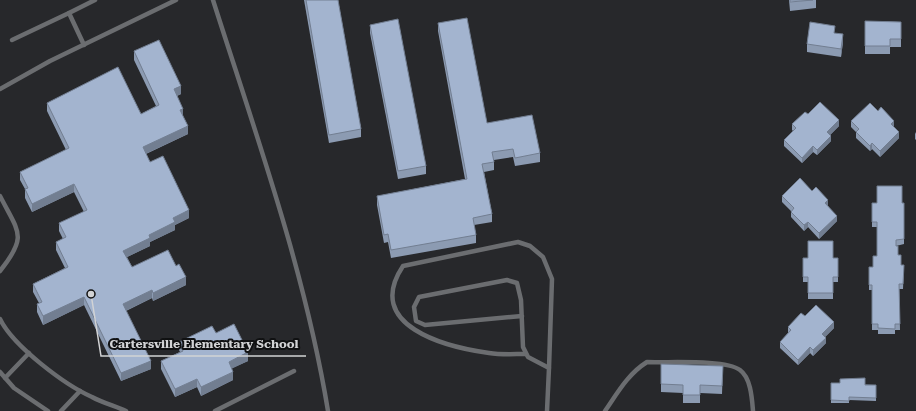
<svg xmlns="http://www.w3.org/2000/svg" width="916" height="411" font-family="'Roboto Serif',serif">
<rect width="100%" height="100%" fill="#27282b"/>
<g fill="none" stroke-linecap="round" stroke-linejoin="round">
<g stroke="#6b6d70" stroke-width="4.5">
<path d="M213,0c43,135 92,271 115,411"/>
<path d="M12,40l57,-27"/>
<path d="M84,45l-15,-32 26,-13"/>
<path d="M0,89l50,-28 126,-61"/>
<path d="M0,196c19,37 28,40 0,75"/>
<path d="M522,316l-97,9 -9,-4 -2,-14 5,-10 88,-17 10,3 4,17 2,47 5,10 21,11 -2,43"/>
<path d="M0,319c13,27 65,66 92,78 11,6 23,9 34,14"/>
<path d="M526,354c-12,0 -25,1 -37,-1 -43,-6 -126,-27 -86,-87l115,-24 12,4 13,11 9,22 -3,89"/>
<path d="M0,372l14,16 34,23"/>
<path d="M5,378l24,-25"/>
<path d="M61,411l19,-20"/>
<path d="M215,411l79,-40"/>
<path d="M605,411c13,-19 23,-37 42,-49 21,1 78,-3 93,8 11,8 12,29 13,41"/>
</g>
</g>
<g fill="#8c9bb2">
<path d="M304,0h34l23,129v8l-32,6z"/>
<path d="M789,0h27v8l-26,3z"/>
<path d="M865,21l36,1v25h-11v7h-25z"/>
<path d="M438,23l49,100 53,30v9l-25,4 -2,-9 -19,3v10l-10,2 8,42v8l-18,3 2,10v8l-85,15 -3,-16 -4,1 -7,-38v-9l88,-17 -27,-148z"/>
<path d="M370,25l56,141v8l-28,5 -28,-146z"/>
<path d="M835,33l8,9 -2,15 -34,-5v-8z"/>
<path d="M134,51l47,43 -4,2 11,38 -42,20 4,8 39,56 -14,7v5l-25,12v4l-23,11 5,10 54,18 -33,16 -1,-3 -26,13 25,58 -30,12 -37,-76 -41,20 -6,-13v-8l2,-1 -6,-11v-8l32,-16 -9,-18v-8l7,-3 -4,-8v-8l25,-11 -10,-20 -42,20 -7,-14v-9l-5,-9v-8l46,-22 -19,-39v-8l94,11 15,-8 -22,-46z"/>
<path d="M808,114l31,12 -9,9 1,6 -14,14 -4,-3 -11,11 -18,-17v-6l9,-9 -1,-1v-6z"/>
<path d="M851,121l43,6 5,11 -19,19 -8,-8 -2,2 -14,-13v-6l-5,-5z"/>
<path d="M916,132v8l-1,-1v-5z"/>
<path d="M812,191l16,14v1l9,15 -18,18 -11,-12 -4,4 -13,-14v-6l-9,-9v-6z"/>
<path d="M872,203h32v41l-8,2 5,19h3l-1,24h-4l1,41h-5v4h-17v-4h-6v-40h-3v-23h4l4,-11v-29h-5z"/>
<path d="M803,258h35v24h-5v17h-25v-17h-5z"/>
<path d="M805,316l29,12 -9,9 1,6 -13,13 -3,-3 -12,12 -18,-17v-6l8,-9v-6z"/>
<path d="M216,333l32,28 -16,7 1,12 -32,16 -4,-9 -22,10 -14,-28v-8l19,-9 -1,-2v-8z"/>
<path d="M661,364l62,2 -1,28 -22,-1v10h-17v-10l-22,-1z"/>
<path d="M831,383l45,2v16l-27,-1v3h-18z"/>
</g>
<g fill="#727e91">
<path d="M843,34v8l-2,15v-8z"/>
<path d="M181,86v8l-7,3v-8z"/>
<path d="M183,109v8l-3,-7z"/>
<path d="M839,120v6l-12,12v-6z"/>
<path d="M894,121v6l-3,3v-6z"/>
<path d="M188,126v8l-45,21v-8z"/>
<path d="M899,132v6l-19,19v-6z"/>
<path d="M831,136v5l-14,14v-5z"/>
<path d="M872,143v6l-2,2v-5z"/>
<path d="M813,146v6l-11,11v-5z"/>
<path d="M74,184v8l-42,20v-8z"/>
<path d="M828,200v5l-3,4v-6z"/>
<path d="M189,210v8l-14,7v5l-25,12v4l-27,13v-8l26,-16 24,-17z"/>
<path d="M837,216v5l-18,18v-6z"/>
<path d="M808,222v5l-4,4v-6z"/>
<path d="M186,277v8l-33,16v-8z"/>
<path d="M152,290v8l-29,14v-8z"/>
<path d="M84,297v8l-41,20v-9z"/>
<path d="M834,322v6l-12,12v-6z"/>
<path d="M826,338v5l-13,13v-6z"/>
<path d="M810,347v6l-12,12v-5z"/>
<path d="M248,352v9l-19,9v-8z"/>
<path d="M151,361v8l-30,12v-8z"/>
<path d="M233,372v8l-32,16v-9z"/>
<path d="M197,379v8l-22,10v-8z"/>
</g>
<g fill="#a3b4cf" stroke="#727e91">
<path d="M306,0h32l23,129 -32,6z"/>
<path d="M790,0h23l-23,2z"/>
<path d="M467,18l20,105 45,-8 8,38 -25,5 -2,-9 -21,3 2,10 -12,2 10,50 -19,4 3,17 -85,15 -3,-16 -4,1 -7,-39 90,-17 -29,-156z"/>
<path d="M398,19l28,147 -28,5 -28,-146z"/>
<path d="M865,21l36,1v17h-11v7h-25z"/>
<path d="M810,22l25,4 -1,7 9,1 -2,15 -34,-5z"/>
<path d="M159,40l22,46 -7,3 9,20 -3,1 8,16 -45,21 7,15 13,-6 26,54 -16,8 2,4 -26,13 1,3 -27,13 9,16 36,-17 8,16 3,-2 7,13 -33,16 -1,-3 -29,14 28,57 -30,12 -37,-76 -41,19 -6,-12 5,-2 -9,-18 35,-17 -12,-25 10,-5 -7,-14 28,-13 -13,-26 -42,20 -7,-15 3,-1 -8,-16 49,-24 -22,-45 71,-36 23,47 18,-9 -25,-54z"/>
<path d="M820,102l19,18 -12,12 4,4 -14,14 -4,-4 -11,12 -18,-18 12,-12 -4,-4 13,-12 3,2z"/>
<path d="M870,103l8,8 3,-4 13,14 -3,3 8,8 -19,19 -8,-8 -2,3 -14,-14 3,-3 -8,-8z"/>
<path d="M800,178l12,13 4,-4 12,13 -3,3 12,13 -18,17 -11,-11 -4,3 -13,-13 3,-4 -12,-12z"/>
<path d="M877,186h25v17h2v36l-8,1v6h2v9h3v10h3l-1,19h-4l1,40h-5v5l-17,-1v-4h-6v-39h-3v-18h4v-11h4v-34h-5v-19h5z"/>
<path d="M808,241h25v17h5v19h-5v16h-25v-16h-5v-19h5z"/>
<path d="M816,305l18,17 -12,12 4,4 -13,12 -3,-3 -12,13 -18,-18 11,-12 -3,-3 13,-14 4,3z"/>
<path d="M234,324l14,28 -19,10 4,10 -32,15 -4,-8 -22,10 -14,-28 22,-10 -4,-9 33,-16 4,7z"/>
<path d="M661,364l62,2 -1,20 -22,-1v10h-17v-10l-22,-1z"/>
<path d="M865,378v7h11v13l-27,-1v4l-18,-1v-17h9v-4z"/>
</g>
<path fill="none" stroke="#d2d3d5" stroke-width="1.5" d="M91 294L101 356H306"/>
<circle fill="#d2d3d5" stroke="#101112" stroke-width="1.5" cx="91" cy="294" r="4"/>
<g font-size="12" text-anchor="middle" font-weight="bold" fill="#d2d3d5" stroke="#101112" stroke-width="4" stroke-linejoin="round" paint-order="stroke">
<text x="204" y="348">Cartersville Elementary School</text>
</g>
</svg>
